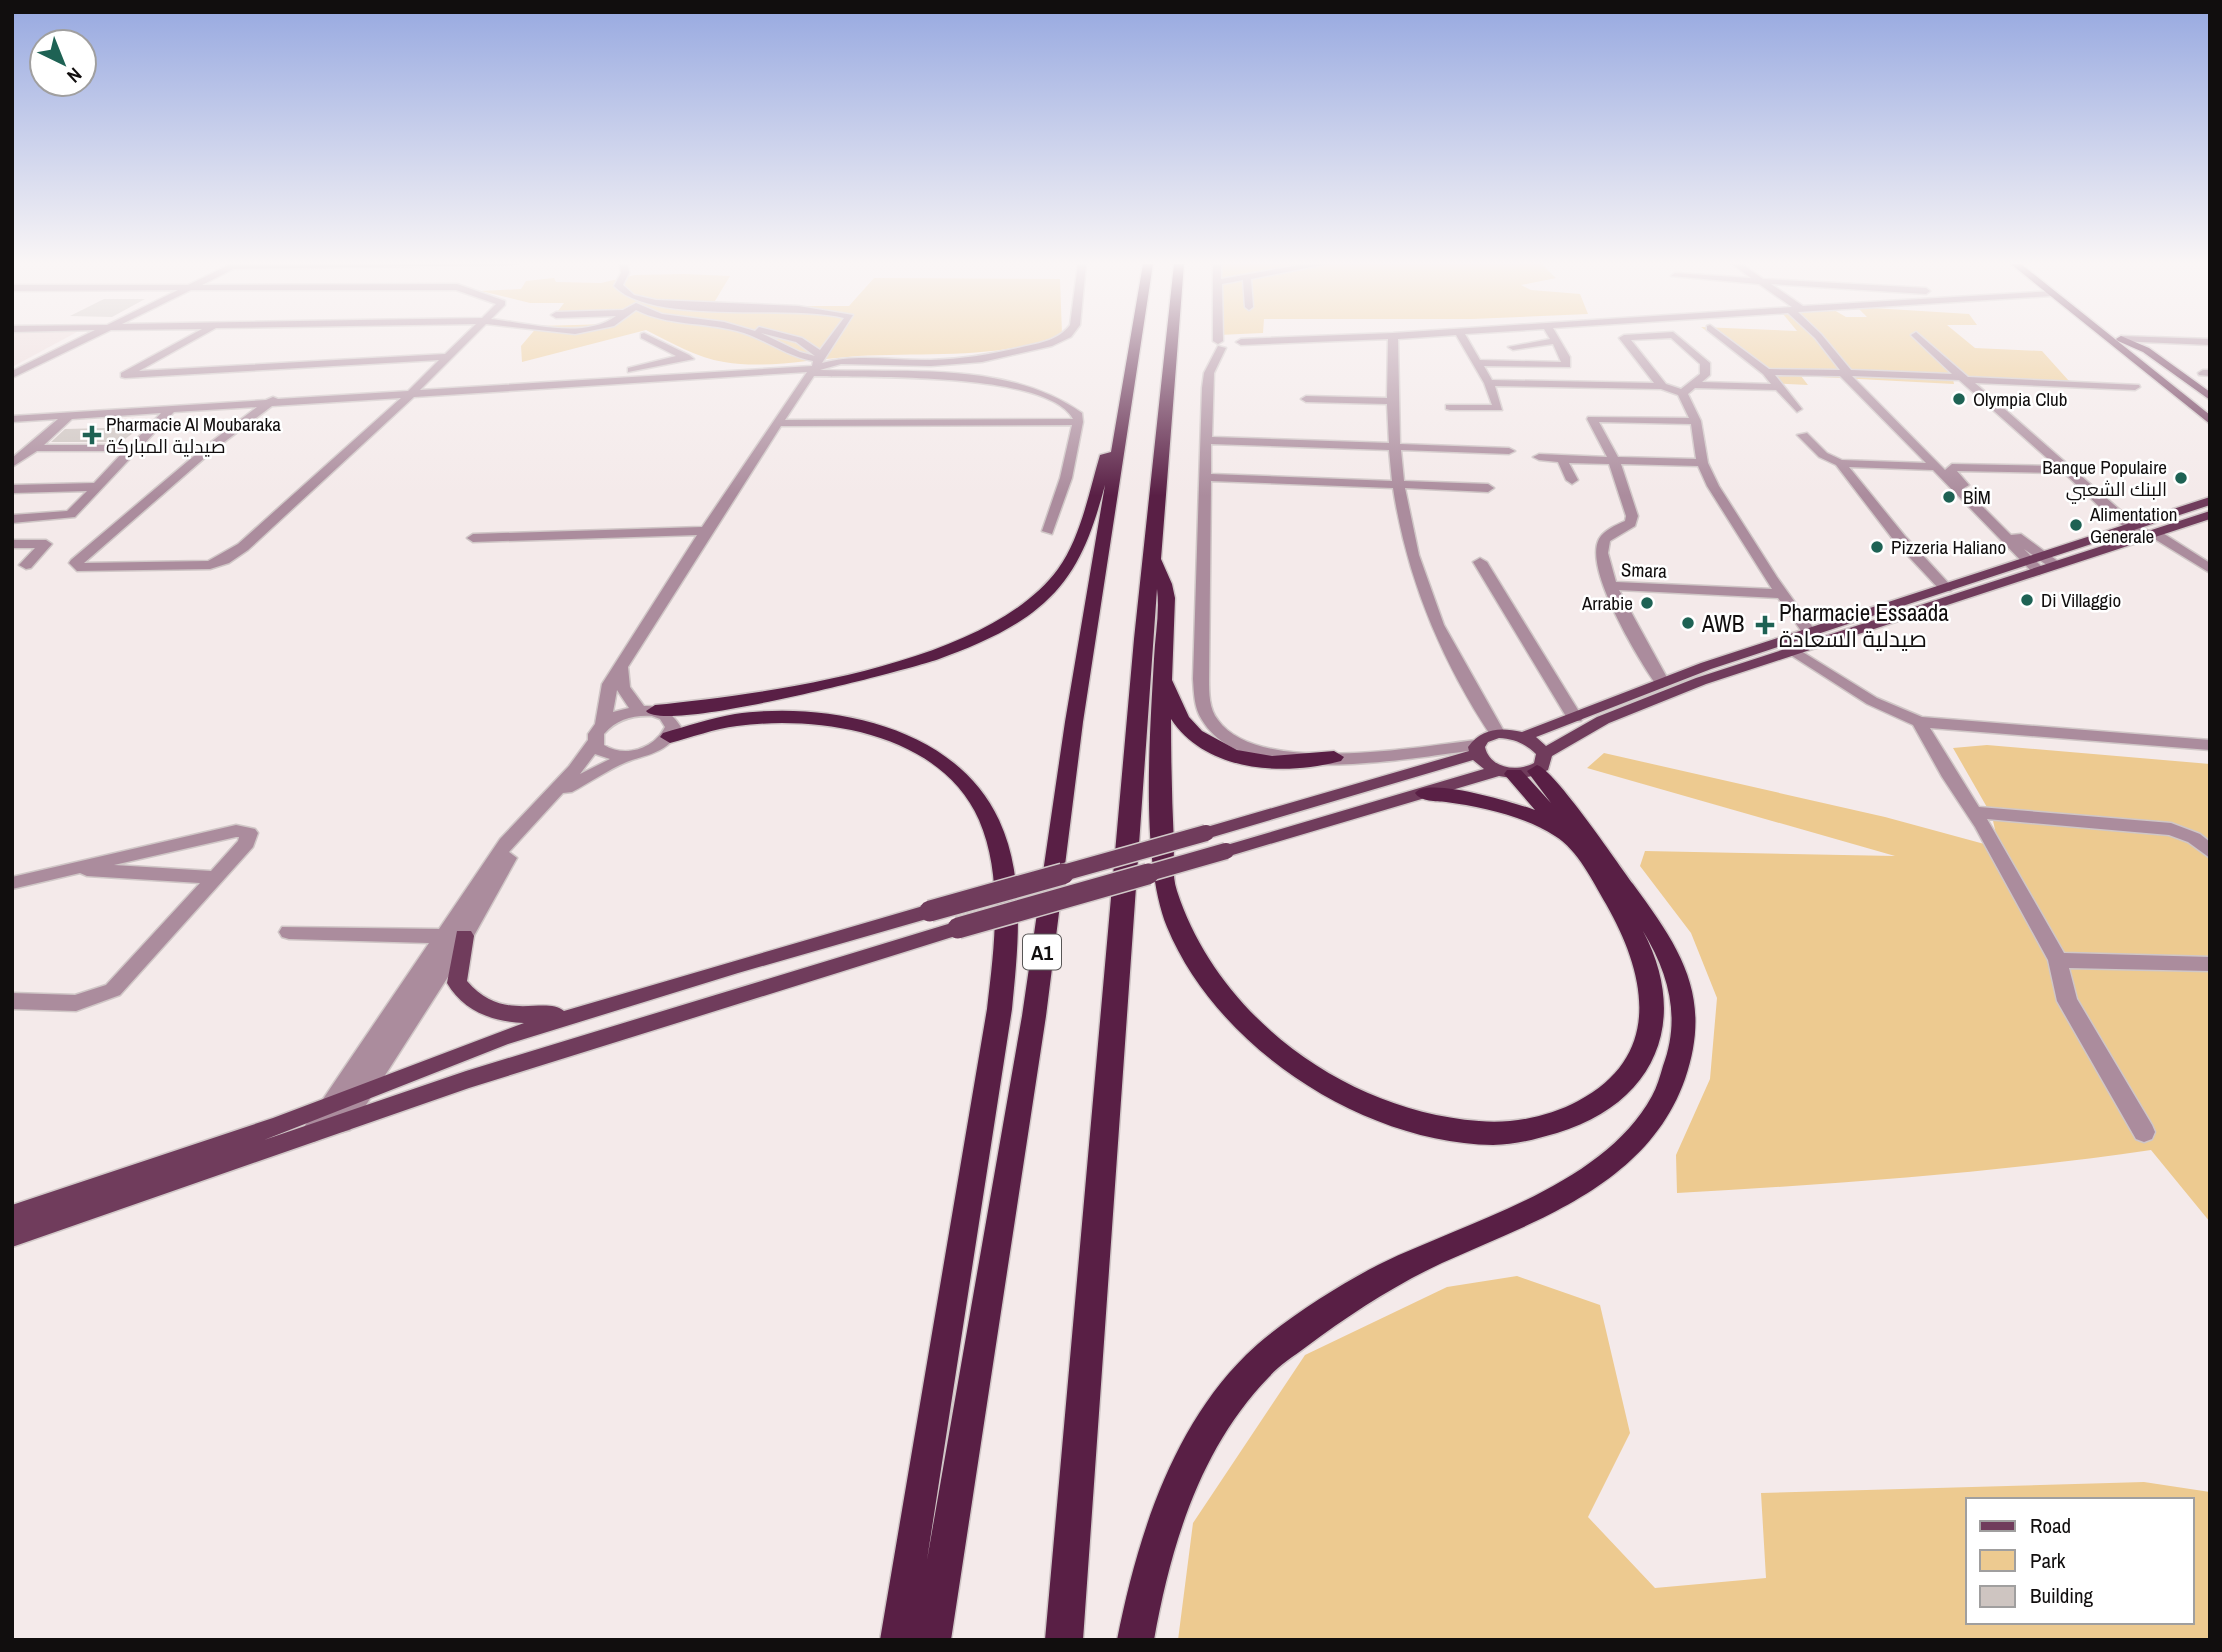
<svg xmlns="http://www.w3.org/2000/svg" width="2222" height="1652" font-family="'Archivo Narrow',Cairo,sans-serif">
<rect width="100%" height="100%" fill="#f4eaea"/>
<path fill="#eddada" d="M12,332h65l-65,35z"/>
<g fill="#edca90" fill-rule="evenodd">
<path d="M1219,264h322l15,14 -35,7 10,5 49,4 8,20 -116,5h-208l-1,14 -45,2z"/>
<path d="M684,274l46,2 -18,30h137l25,-28 186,1 2,55c-67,28 -144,17 -215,23 -40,3 -83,12 -123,5 -27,-4 -54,-20 -78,-32l-124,32 -1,-16 17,-20 71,-2 2,-9h-56l9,-12h-34l-49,-12 40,-2 5,-8 28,-3 2,4 45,1 34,-8z"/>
<path d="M1857,307l112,7 8,11h-30l28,23 67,3 27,30 -116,-2 1,5 -153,-8 7,9 -39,-2 -8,-13 -60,-43 96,4 -14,-17 51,-4 12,7h21z"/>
<path d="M1987,745l223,19v458l-59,-72c-157,23 -315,34 -474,43l-1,-38 34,-76 7,-81 -26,-65 -51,-67 5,-15 250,5 -308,-88 17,-15 281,64 114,31 -7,-32 -39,-68z"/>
<path d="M1517,1276l83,29 30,128 -42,84 67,71 111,-10 -5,-85 383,-11 66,10v148h-1032l15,-117 112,-168 142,-68zM1968,1500h224v122h-224z"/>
</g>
<g fill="#cec5c1">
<path d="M104,299h41l-33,18 -42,-1z"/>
<path d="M141,427l-20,15h-70l14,-13z"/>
</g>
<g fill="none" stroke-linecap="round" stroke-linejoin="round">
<defs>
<g id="minor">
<path d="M231,264h287l-285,5 -31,16 255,-1 48,17v4l-14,14c37,4 93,21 125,-3l-60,2 -5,-3 5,-3 67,-2 13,-7 26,11 62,8 31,9 4,-4 43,11 18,12 24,-32c-58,-14 -192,8 -230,-32l7,-13 -1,-9h8l1,9 -6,12 11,10 22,5 142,6 55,9 -31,48c35,-10 73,-2 109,-3 31,-1 61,-6 91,-13 18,-4 37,-7 48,-22l8,-61h8l-6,61 -9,12 -19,9 -70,16 -51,4 -90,-2 -21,6c87,3 188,-9 262,43l1,9 -11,56 -20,56 -10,-3 18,-53 12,-53 -291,1 -153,241 2,20 14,19c19,0 27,6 37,21 -11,23 -26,26 -49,33 -20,7 -41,22 -60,32l-9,1 -54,59 8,6 -46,83 -121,189 -8,2 -8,-2 -3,-6c-8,11 -12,22 -27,17l-3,-7 3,-7 125,-184 -140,-4 -7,-2 -3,-5 3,-5 157,2 61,-90 69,-73 19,-26v-6l7,-10 7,-40 95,-149 -224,7 -6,-4 6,-4 229,-7 105,-155 -393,25 -166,153 -19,13 -19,6 -133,2 -8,-8 2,-3 136,-115 50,-38 -83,5 -99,105 -63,6v-8l55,-4 20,-20 -75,2v-8l82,-2 30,-32h-87l-25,16v-9l46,-39 -46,3v-6l254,-16 7,-3 5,2 130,-8 31,-31 -314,18 -4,-1v-4l81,-44 -91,1 -99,48v-7l83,-41 -83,2v-6l95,-1 71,-35 -166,1v-6h176zM191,290h265l40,14 -14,14 -360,6zM636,310c32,16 67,12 101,21 27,7 48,25 76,30l-1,5 -392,24 66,-66 89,10 39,-8zM476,324l-31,30 -306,17 77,-43zM761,333l35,9 19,14 -15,-4zM814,376c52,2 233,-5 259,43l-288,1zM401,398l-163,146 -30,17 -124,2 131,-114 57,-43zM161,413l-30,32h-87l28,-26zM617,690l12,18 -16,4zM652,716l8,3 5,8c-11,22 -40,31 -61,18v-11c13,-15 29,-19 48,-18zM595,754l15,5 -30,15z"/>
<path d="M1213,264h8v15l84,-15h21l-75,15 2,28 -4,3 -4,-3 -2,-27 -21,4 1,57 -5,3 -5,-3z"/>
<path d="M1732,264h10l21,15 163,9 4,3 -4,3 -155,-10 32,22 251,-15 -3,5 -253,16 23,22 30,36 101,4 -39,-37 -2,-2 5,-3 52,45 171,8 1,2 -5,3 -160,-7 161,141 13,7 9,-1 52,33v10l-57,-35c-23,4 -71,-49 -89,-65l-107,-2 12,14 -5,3 47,47 10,-1 42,31 -7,4 -5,-1 -27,-19 22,22 -7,4 -5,-1 -101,-104 -84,-3 56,69 48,52 -2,3h-10l-46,-49 -59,-77 -17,-8 -22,-22 10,-2 20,20 15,7 84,3 -86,-87 -65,-1 27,34 -5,3 -21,-22 -81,-2 -7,6 13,27 7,42 11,23 58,91 37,52 15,12 -7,4 -18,-10 -26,-37 -159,-8 51,93 -8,5 -5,-2c-18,-26 -74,-117 -58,-147 5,-9 17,-14 26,-18l1,-5 -17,-52 -40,-1 9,17 -6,4 -6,-4 -8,-18 -19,-2 -6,-3 6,-3 68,3 -20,-38 1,-2 101,1 -11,-23 -17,-6 -166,-3 7,24h-52l-4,-1v-4h46l-8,-22 -28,-48 -58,4 2,105 109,4 6,3 -6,3 -108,-4 3,31 84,3 6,4 -6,4 -83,-4 14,67 25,70 61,108 -8,5 -6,-2c-50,-76 -84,-157 -98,-248l-182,-7 -2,198c0,14 0,30 9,41 40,56 197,27 258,20l8,5 -8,5c-68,8 -232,41 -274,-30 -8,-12 -8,-27 -9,-41l9,-291 2,-15 14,-27 8,2 -12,25 -2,64 177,6 -2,-39 -81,-2 -5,-3 5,-3 81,2 1,-59 -147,6 -5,-3 5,-3 152,-6 399,-26 -33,-23 -88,-8 4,-3 76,5zM1788,313l27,25 25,32 -71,-1 -59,-44 -3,1v4l56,44 8,10 -69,-2 8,-7v-12l-37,-31 -49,3 -5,3 35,45 -162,-3 -8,-14 86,1v-10l-17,-29zM1544,329l6,10 -42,8 5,3 40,-6 8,18 -81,-2 -15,-26zM1671,338l29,26v10l-19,15 -15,-5 -35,-44zM1852,376l107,4 97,86 -104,-2 -7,6zM1599,422l92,2 5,35 -78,-2zM1211,444l178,6 3,31 -181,-7zM1621,464l77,2 9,20 65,103 -156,-7 -8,-29 2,-12 25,-15 3,-10z"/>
<path d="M644,333l45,22 5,4 -66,13v-4l48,-12 -35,-18v-4z"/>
<path d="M2121,336l89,3v6l-92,-4 -2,-2z"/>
<path d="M2203,370h7v6l-11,-1 -1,-2z"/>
<path d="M12,540h34l6,4 -21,24 -5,1 -7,-4 16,-17h-23z"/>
<path d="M1480,558l7,4 96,156 -2,3h-12l-2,-3 -94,-156z"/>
<path d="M1780,638l97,60 45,19 288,23v10l-280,-22 49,79 192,16 29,11 10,8v16l-22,-16 -19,-7 -182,-16 77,134 146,4v14l-141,-3 8,31 75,126 3,7 -3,7 -8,3 -8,-3 -79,-138 -9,-41 -73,-133 -33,-50 -29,-52 -46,-21 -92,-59v-6z"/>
<path d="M236,825l19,4 3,4 -5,14 -133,148 -44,16 -64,-2v-16l63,2 31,-10 94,-102 -113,-7 -7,-3 -68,16v-12zM236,837h3l-1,4 -27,30 -97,-6z"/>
</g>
<g id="major">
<path d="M2011,264h10l189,151v9z"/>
<path d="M2121,336l28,12 61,44v8l-67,-48 -25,-11 -2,-2z"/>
<path d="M2210,497v8l-499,164 -175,68 10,9 51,-29 99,-39 514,-167v8l-504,165 -97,39 -57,33 -4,14c-17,8 -30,10 -49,6l-273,81 -6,-2 -3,-4 3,-4 264,-78 -11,-9 -267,79 -9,-6 3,-4 269,-78 -1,-4c14,-19 32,-20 54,-15l179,-69zM1499,738c15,1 26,5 37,16l-2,9c-17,9 -44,6 -49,-16l3,-5z"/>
<path d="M930,904l7,2 2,5 -2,5 -199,57 -230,71 -244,96 202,-69 492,-150 7,2 3,5 -3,5 -496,155 -457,159v-42l261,-87 251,-95c-31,-1 -61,-12 -77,-40l10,-52h14l3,5 -7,45c36,43 78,14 97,30z"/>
</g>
<g id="highway">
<path d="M1143,264h10l-70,458 -37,294 -95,624h-71l107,-631c7,-60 17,-131 -8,-189 -38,-87 -159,-105 -242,-94 -23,3 -45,11 -67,17l-10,-6 3,-4c24,-7 48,-15 72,-19 93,-13 221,12 264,106 27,58 19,128 13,189l-85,551 95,-544 43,-294 40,-237c-13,48 -27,91 -67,123 -27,23 -66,39 -99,51 -35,12 -276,75 -293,52l9,-6c111,-11 333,-40 403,-136 23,-32 31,-77 42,-114l11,-3z"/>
<path d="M1174,264h10l-23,295 11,25 3,14 -3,82 17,37 13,14 35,19 35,6 62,-5 10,6 -3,4c-56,15 -134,12 -170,-42 0,42 1,84 3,126 0,16 -2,31 3,46 41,126 169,220 302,230 33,3 69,-4 99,-20 85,-45 69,-125 28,-197 -13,-22 -28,-54 -51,-68 -31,-20 -72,-29 -109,-34 -10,-1 -25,0 -31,-9 12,-17 100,10 120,17l-31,-36 3,-4h14l30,33 -24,-32 10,-6c17,4 81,99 96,119 48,65 80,113 52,195 -37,106 -150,142 -243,184 -49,23 -93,52 -136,84 -13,10 -27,18 -37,30 -69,71 -98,168 -115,263h-37c20,-101 54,-211 129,-285 31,-31 97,-73 136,-92 87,-42 221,-77 270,-167 5,-9 8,-20 11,-30 18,-48 6,-92 -20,-135 48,91 11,173 -86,202 -21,6 -42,12 -64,12 -130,-2 -276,-97 -326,-218 -27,-67 -17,-193 -13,-268 1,-23 6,-46 3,-70l-74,1051h-38l89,-1001z"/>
</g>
</defs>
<use href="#minor" stroke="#d0c7c7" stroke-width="3"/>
<use href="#major" stroke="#d0c7c7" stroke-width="3"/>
<use href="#highway" stroke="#d0c7c7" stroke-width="3"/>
<use href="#minor" fill="#ab8c9d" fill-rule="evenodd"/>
<use href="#major" fill="#703c5c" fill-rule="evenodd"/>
<use href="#highway" fill="#591f45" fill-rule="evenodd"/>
<defs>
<g id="major-bridge-far1">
<path d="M1056,875l150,-42"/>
<path d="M1142,875l84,-24"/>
</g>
<g id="major-bridge">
<path d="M930,911l133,-37"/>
<path d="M958,928l190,-54"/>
</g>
</defs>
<use href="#major-bridge-far1" stroke="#d0c7c7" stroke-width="19" stroke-linecap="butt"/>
<use href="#major-bridge" stroke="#d0c7c7" stroke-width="24" stroke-linecap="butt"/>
<use href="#major-bridge-far1" stroke="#703c5c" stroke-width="16"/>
<use href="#major-bridge" stroke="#703c5c" stroke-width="21"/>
</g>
<linearGradient id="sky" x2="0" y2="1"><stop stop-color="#96a8e0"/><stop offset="0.53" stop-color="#faf6f6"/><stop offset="1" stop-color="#faf6f6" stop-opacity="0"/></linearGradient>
<rect width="2222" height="496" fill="url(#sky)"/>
<g fill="#1e6254" stroke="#fff" stroke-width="2.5">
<circle cx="1959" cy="399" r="7"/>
<path d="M88.5 424.5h7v7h7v7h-7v7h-7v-7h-7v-7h7z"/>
<circle cx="2181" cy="478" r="7"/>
<circle cx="1949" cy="497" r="7"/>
<circle cx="2076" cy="525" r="7"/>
<circle cx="1877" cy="547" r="7"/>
<circle cx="2027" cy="600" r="7"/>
<circle cx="1647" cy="603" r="7"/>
<circle cx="1688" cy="623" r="7"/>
<path d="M1761.5 614.5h7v7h7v7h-7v7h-7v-7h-7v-7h7z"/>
</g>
<g text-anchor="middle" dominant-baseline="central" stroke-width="5" stroke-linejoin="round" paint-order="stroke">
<g font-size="19" fill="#110e0e" stroke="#fff" text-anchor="start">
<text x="1973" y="399">Olympia Club</text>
<text x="106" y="424">Pharmacie Al Moubaraka<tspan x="106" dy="22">صيدلية المباركة</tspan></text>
<text x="2167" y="467" text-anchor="end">Banque Populaire<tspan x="2167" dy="22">البنك الشعبي</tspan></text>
<text x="1963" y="497">BİM</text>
<text x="2090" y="514">Alimentation<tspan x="2090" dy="22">Generale</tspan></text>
<text x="1891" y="547">Pizzeria Haliano</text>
<text x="2041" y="600">Di Villaggio</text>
<text x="1633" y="603" text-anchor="end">Arrabie</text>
</g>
<g font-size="19" fill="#110e0e" stroke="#fff">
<text transform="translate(1644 570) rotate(2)">Smara</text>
</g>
<rect fill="#fff" stroke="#585656" stroke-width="2" x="1023" y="934.5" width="38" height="35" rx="5"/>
<g font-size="21" font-weight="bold" fill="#110e0e">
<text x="1042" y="952">A1</text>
</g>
<g font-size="23" fill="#110e0e" stroke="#fff" text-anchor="start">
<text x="1779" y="612">Pharmacie Essaada<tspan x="1779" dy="26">صيدلية السعادة</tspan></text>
<text x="1702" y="623">AWB</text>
</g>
</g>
<rect width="2222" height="1652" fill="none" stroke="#110e0e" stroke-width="28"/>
<rect x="1966" y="1498" width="228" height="126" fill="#ffffff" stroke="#a09f9f" stroke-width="2"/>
<rect x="1980" y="1521" width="35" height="10" fill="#703c5c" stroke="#a09f9f" stroke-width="2"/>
<text x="2030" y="1533" font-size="21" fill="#110e0e">Road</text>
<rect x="1980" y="1550" width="35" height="21" fill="#edca90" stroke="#a09f9f" stroke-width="2"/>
<text x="2030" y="1568" font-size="21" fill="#110e0e">Park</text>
<rect x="1980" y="1586" width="35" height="21" fill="#cec5c1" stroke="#a09f9f" stroke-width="2"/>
<text x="2030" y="1603" font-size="21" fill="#110e0e">Building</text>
<g transform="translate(63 63) rotate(137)"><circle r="33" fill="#ffffff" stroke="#a09f9f" stroke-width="2"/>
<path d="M0-5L12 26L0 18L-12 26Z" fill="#1e6254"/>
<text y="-10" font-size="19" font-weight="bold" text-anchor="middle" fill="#110e0e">N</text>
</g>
</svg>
